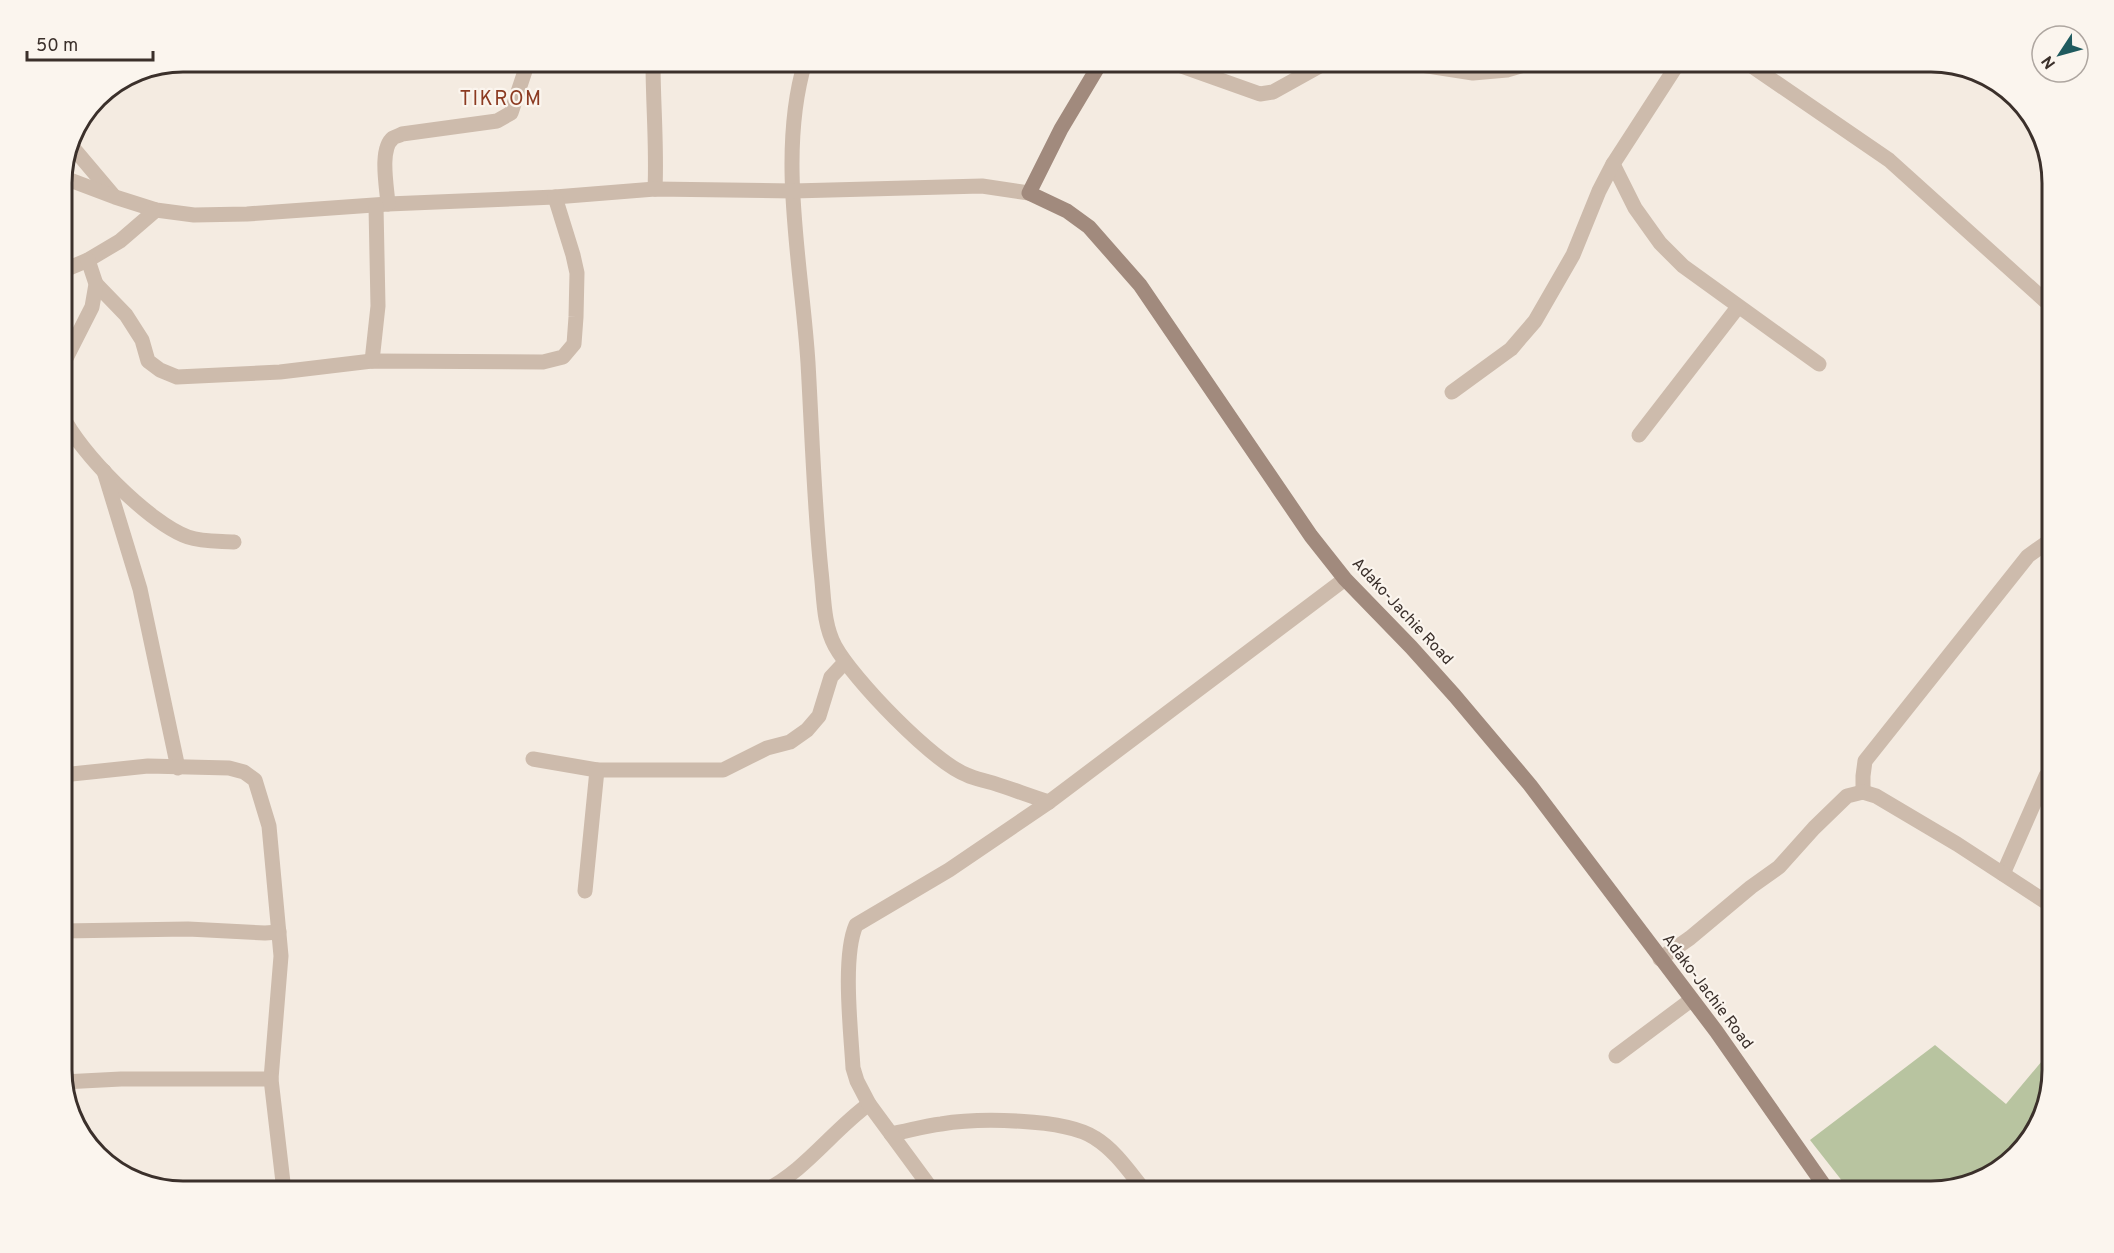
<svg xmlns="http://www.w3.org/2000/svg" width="2114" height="1253" font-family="Overpass,sans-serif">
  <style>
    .green { fill: #b8c4a0 }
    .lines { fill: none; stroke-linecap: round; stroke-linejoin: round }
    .street { stroke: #cdbbac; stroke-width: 15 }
    .secondary { stroke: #a18a7d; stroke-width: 15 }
    .labels { text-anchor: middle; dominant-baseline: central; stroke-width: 4.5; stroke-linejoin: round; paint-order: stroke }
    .street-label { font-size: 16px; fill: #3b302b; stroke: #fbf5ee }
    .quarter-label { font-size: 20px; letter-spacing: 1.5px; fill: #8c3b22; stroke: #fbf5ee }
    .rim { fill: none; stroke: #3b302b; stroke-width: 3 }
  </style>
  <rect width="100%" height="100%" fill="#f4ebe1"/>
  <polygon class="green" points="1935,1045 2006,1104 2052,1049 2052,1070 2036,1130 1992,1175 1931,1191 1850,1191 1810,1140"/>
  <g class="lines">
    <g class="street">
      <path d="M653 62C653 104 657 147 655 189"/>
      <path d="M805 62C777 155 802 267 808 363 812 433 814 502 821 571 824 596 823 624 835 646 853 679 933 762 967 775 975 779 984 780 993 783 1012 789 1030 796 1049 802"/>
      <polyline points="1170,62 1260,94 1273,92 1327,62"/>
      <polyline points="1402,62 1473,73 1507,70 1535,62"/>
      <polyline points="1746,62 1889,160 2052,307"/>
      <polyline points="69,143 113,195"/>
      <polyline points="1613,164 1635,208 1660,243 1683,266 1819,364"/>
      <polyline points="62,177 115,197 156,210 194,215 247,214 388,204 555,197 655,189 793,191 982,186 1029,193"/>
      <path d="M388 204C387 188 379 149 393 138 396 136 399 136 402 134L497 121 511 113 528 62"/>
      <polyline points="62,271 88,260 120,241 156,210"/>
      <polyline points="96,284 126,315 142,340 148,361 160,370 177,377 280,372 372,361 543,362 563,357 574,344 576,317 577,273 573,255 555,197"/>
      <polyline points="372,361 378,306 376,206"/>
      <polyline points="62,366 92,307 96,284 88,260"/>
      <polyline points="1452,392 1511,349 1535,321 1573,255 1599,191 1613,164 1679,62"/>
      <path d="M62 415C79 452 149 523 188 537 202 542 218 541 234 542"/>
      <polyline points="1639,435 1738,307"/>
      <polyline points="104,471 140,589 178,768"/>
      <polyline points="533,759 597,770 723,770 767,748 790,742 807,730 819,716 831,677 845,662"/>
      <polyline points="62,775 148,766 229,768 244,772 255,780 269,826 281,956 271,1079"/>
      <polyline points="1863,792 1863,776 1865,761 2028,556 2052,539"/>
      <polyline points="2003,874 2046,776 2052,768"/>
      <polyline points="585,891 597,770"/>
      <polyline points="62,931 188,929 265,933 279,932"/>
      <polyline points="1660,959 1690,938 1751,887 1779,867 1814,828 1847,796 1863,792 1876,796 1957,844 2052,906"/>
      <polyline points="1616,1056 1691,1000"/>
      <polyline points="63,1082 121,1079 271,1079 284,1191"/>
      <path d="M891 1134C908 1131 924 1126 941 1124 977 1118 1065 1118 1095 1138 1116 1151 1130 1173 1145 1191"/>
      <path d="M764 1191C805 1171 832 1131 869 1104"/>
      <path d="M933 1191 869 1104 857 1081 853 1068C851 1032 842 957 856 925L949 870 1049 802 1345 579"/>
    </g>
    <polyline class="secondary" points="1101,62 1061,129 1029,193 1067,211 1089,227 1140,285 1311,536 1345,579 1411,647 1455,696 1530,785 1716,1031 1828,1191"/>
  </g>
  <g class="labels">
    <g class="street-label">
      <text transform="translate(1402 612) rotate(47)">Adako-Jachie Road</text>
      <text transform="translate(1707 992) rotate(53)">Adako-Jachie Road</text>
    </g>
    <g class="quarter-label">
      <text x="501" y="100">TIKROM</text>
    </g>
  </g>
  <path d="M0 0H2114V1253H0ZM183 72H1931A111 111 0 0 1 2042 183V1070A111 111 0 0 1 1931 1181H183A111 111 0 0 1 72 1070V183A111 111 0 0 1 183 72Z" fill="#fbf5ee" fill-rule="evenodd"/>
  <path class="rim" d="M183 72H1931A111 111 0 0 1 2042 183V1070A111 111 0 0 1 1931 1181H183A111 111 0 0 1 72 1070V183A111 111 0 0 1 183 72Z"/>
  <g transform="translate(2060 54) rotate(234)"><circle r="28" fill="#fbf5ee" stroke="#aea6a0" stroke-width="1.5"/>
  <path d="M0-4.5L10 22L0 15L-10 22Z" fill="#1f5a5e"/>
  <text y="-9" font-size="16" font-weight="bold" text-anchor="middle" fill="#3b302b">N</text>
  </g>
  <path d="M27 51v9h126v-9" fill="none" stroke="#3b302b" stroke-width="3"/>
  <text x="36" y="51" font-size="18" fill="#3b302b" stroke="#fbf5ee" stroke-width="4.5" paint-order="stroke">50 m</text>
</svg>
